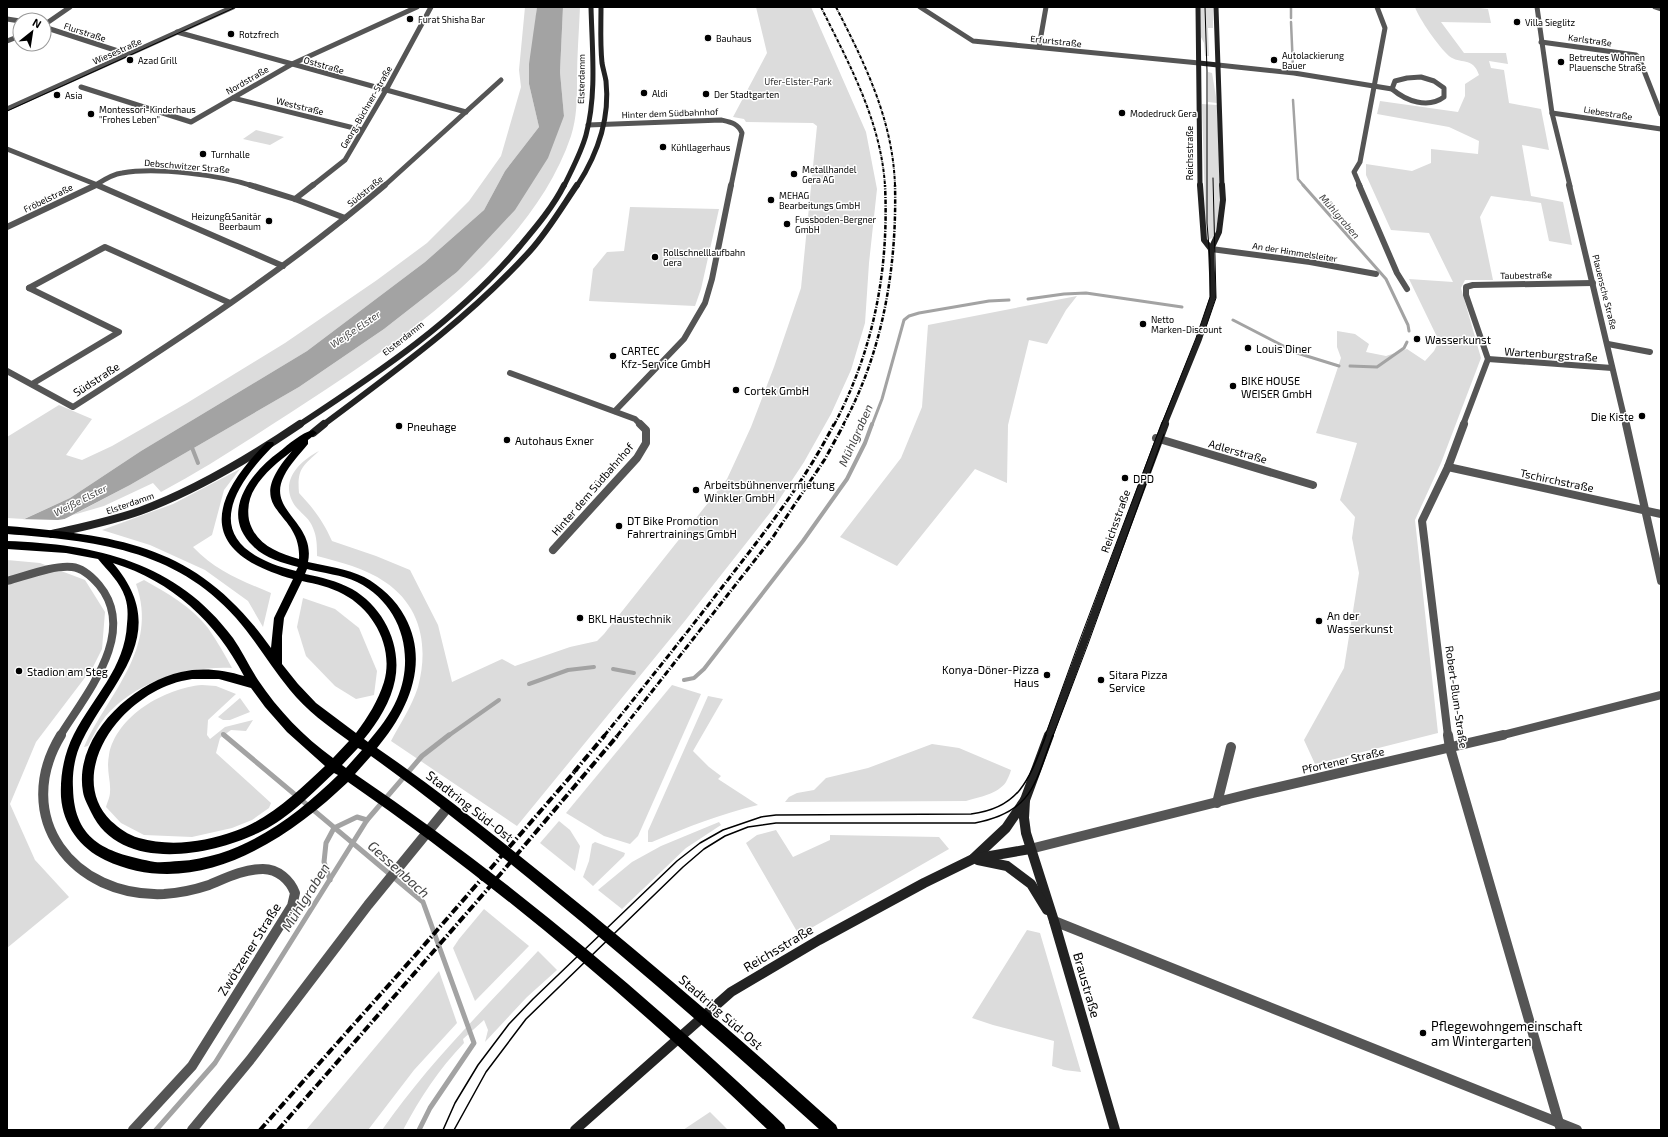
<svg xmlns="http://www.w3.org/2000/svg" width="1668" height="1137" font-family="'Exo 2',sans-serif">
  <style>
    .green { fill: #dcdcdc }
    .water { fill: #a3a3a3 }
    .pier { fill: #fff }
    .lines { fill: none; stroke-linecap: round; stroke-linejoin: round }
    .stream-far3 { stroke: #a3a3a3; stroke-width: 2.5 }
    .stream-far2 { stroke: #a3a3a3; stroke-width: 3 }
    .stream-far1 { stroke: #a3a3a3; stroke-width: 4 }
    .stream { stroke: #a3a3a3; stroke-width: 5 }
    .minor-far3 { stroke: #555; stroke-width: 5 }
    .minor-far2 { stroke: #555; stroke-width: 6 }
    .minor-far1 { stroke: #555; stroke-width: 8 }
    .minor { stroke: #555; stroke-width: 10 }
    .tertiary { stroke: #555; stroke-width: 5 }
    .secondary-far3 { stroke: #222; stroke-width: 5 }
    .secondary-far2 { stroke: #222; stroke-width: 6 }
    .secondary-far1 { stroke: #222; stroke-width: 8 }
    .secondary { stroke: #222; stroke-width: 10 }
    .primary { fill: #000; fill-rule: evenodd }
    .tram-far1 { stroke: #000; stroke-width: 1 }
    .tram { stroke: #000; stroke-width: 1.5 }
    .rail-far3 { stroke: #000; stroke-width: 2; stroke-dasharray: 3.5 1 0.5 1; stroke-linecap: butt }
    .rail-far2 { stroke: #000; stroke-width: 2.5; stroke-dasharray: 4.5 1.5 1 1.5; stroke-linecap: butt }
    .rail-far1 { stroke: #000; stroke-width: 3; stroke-dasharray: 6 2 1 2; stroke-linecap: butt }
    .rail { stroke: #000; stroke-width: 4; stroke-dasharray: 8 2.5 1.5 2.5; stroke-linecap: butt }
    .poi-dot { fill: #000; stroke: #fff; stroke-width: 1.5 }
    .labels { text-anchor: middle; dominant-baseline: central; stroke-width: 3; stroke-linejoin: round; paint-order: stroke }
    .far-poi-label { font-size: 9px; fill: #000; stroke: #fff; text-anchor: start }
    .far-street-label { font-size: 9px; fill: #000; stroke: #fff }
    .far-park-label { font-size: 9px; fill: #333; stroke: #fff }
    .far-water-label { font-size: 10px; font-style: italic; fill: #444; stroke: #fff }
    .poi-label { font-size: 11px; fill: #000; stroke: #fff; text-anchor: start }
    .street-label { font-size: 11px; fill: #000; stroke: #fff }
    .water-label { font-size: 12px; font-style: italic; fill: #444; stroke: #fff }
    .near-street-label { font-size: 13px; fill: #000; stroke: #fff }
    .near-poi-label { font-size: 13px; fill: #000; stroke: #fff; text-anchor: start }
    .near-water-label { font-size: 14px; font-style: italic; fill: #444; stroke: #fff }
  </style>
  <rect width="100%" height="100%" fill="#fff"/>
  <g class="green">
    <polygon points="525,7 537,7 529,84 539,127 505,171 484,210 425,262 307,351 141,451 70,498 24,519 7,518 7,437 59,405 92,419 66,455 82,460 112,446 187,403 285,343 377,280 427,243 469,201 501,156 521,87 519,70"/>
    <path d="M563 7H580C579 31 577 55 577 79 577 99 577 117 571 136 531 255 391 348 290 413 248 440 206 468 161 492L153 483 104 506 73 515 130 485 299 387 384 329 457 272 564 116 560 72Z"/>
    <path d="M756 7H811L866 132 877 189 869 263 865 323 851 370 831 414 804 462 773 509 684 622 517 826 391 741C400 724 412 706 418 687 429 646 421 606 385 582 365 568 340 562 317 556 317 546 317 537 313 528 310 519 302 514 296 507 278 483 298 462 319 451 302 467 297 469 299 493 314 509 323 521 332 541L376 556 410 570 438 625 452 682 502 659 515 666 570 647 597 641 604 634 727 479 751 427 774 367 801 288 817 126 813 123 746 122 744 119 733 117 767 53Z"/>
    <polygon points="1200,7 1213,7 1213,28 1208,28 1209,56 1205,56 1204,43 1201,37"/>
    <path d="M1415 7H1472L1488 9 1491 23 1441 22 1464 53H1506L1508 64 1489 61 1491 68 1504 70 1509 103 1541 109 1549 150 1522 145 1531 196 1563 202 1572 245 1549 241 1541 203 1491 196 1480 217 1493 280H1465L1461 288 1481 358 1441 463 1415 520 1438 733 1315 764 1304 740 1344 668 1359 573 1352 538 1355 517 1340 500 1357 443 1316 433 1341 358 1337 347V331L1355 334 1369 344 1366 352 1386 356 1407 349 1425 361 1434 351 1439 341 1409 279 1453 282 1429 233 1391 230 1366 175V164L1412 171 1431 163V149L1478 154 1479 141 1449 127 1377 114 1380 101 1458 112 1465 96V84L1479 75C1473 56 1460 65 1449 56 1439 47 1419 19 1415 7Z"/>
    <polygon points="1208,72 1212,73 1217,103 1208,102"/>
    <polygon points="1202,104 1217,105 1221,193 1220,210 1214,237 1206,241"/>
    <polygon points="256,130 284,137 270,145 243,139"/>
    <polygon points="630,207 719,209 701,289 695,306 589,301 593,269 607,252 624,251"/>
    <polygon points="1077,296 1066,310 1047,344 1029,340 1008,425 1007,483 975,469 897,566 840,537 901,458 922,407 928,325"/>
    <path d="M240 469 224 490 212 535 193 547C216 571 240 580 271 593L263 627 248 601 205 570 150 545 102 530 173 504Z"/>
    <polygon points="7,560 40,563 85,580 105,612 102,649 93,667 36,742 10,804 35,860 69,897 7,948"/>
    <path d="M144 580C167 593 192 607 208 628 217 641 225 655 232 668 187 666 136 681 105 717 98 726 93 736 88 746L84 747C109 692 159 649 136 584Z"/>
    <polygon points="303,598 335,609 359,628 377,671 374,695 356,699 335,686 306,656 297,627"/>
    <path d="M202 685 216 686 236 694 208 720 207 735 210 739 225 727 253 720 246 731 231 730 220 738 216 753 271 803 269 808 252 820 232 828 192 837 144 835 121 823 106 807C107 803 110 797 110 792 111 780 106 771 109 755 116 716 165 688 202 685Z"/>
    <polygon points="672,685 701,694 638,836 630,844 604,836 566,813"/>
    <path d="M708 696 723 699 693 751 709 767 721 776 718 779 758 805C721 814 687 827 652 842H648V831Z"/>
    <polygon points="240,698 250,712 230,720 223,720 218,717"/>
    <path d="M932 744 959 748 1011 770C1010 774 1008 778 1006 782 998 794 979 797 966 801L785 802 789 797 797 793 814 790 826 778 868 768Z"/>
    <polygon points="559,821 570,830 580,846 575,871 540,843"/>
    <polygon points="719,822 721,825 686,848 622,909 598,890 632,862 661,846"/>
    <polygon points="776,830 793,857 830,840 830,835 939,837 949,849 799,935 746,843 757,835"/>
    <polygon points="595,842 625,853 624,856 593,886 583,877 589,861 592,844"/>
    <polygon points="484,909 529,946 475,1001 453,948 459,939"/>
    <polygon points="1027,930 1040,933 1081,1072 1064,1070 1052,1066 1054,1041 993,1025 972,1018"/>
    <path d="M538 951 557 970 527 997 485 1042 488 1030 484 1020 463 1039 464 1043C439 1069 420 1098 403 1130H382C427 1065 484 1009 538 951Z"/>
    <polygon points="439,971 457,1023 414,1070 368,1130 306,1130"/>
    <polygon points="710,1112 728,1130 683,1130"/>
  </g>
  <polygon class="water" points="537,7 563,7 560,72 564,116 548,158 515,210 457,272 384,329 299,387 130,485 7,549 7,527 70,498 141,451 307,351 425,262 484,210 505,171 539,127 529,84 529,64"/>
  <polygon class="pier" points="71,518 8,551 7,551 7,525 19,519 58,520"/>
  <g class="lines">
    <g class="stream-far3">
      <polyline points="1291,7 1291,18"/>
      <polyline points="1291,22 1293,68"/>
      <polyline points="1293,100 1298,179 1304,186"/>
    </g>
    <g class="stream-far2">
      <polyline points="1303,185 1386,279 1408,325 1409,331"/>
      <polyline points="1028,299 1064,294 1086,293 1182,307"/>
      <polyline points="1233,320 1297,353 1339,366"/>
      <polyline points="1350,366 1377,367 1404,348 1407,342"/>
      <polyline points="872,425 882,399 904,320 909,316 919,313 989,301 1009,300"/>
    </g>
    <g class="stream-far1">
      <polyline points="191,445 198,463"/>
      <polyline points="613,669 634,673"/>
      <polyline points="684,680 694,678 704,669 803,541 847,479 865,443 872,424"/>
      <polyline points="529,684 568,670 594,667"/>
      <polyline points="223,734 225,736"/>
      <polyline points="448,736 499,700"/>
    </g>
    <g class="stream">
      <polyline points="224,735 423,902 474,1043 430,1108 419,1130"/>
      <polyline points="330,880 324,862 326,843 334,828 357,817 367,820"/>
      <polyline points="156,1130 215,1063 367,820 422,756 449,735"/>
    </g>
    <g class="minor-far3">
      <polyline points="920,7 973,41 1199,63"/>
      <polyline points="1537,7 1552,113 1570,186"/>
      <polyline points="1655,7 1661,9"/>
      <polyline points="7,19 20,21"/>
      <polyline points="44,25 70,7"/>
      <polyline points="44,27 121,52"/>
      <polyline points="177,32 466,112"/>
      <polyline points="7,41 20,36"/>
      <polyline points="1541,42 1636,55 1639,58 1661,114"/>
      <polyline points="1039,47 1046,7"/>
      <polyline points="1218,65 1294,73 1392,89"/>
      <path d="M1421 77 1434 81 1444 88V97C1428 109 1406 101 1392 89L1395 81 1407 78Z"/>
      <polyline points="81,87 191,122 292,64 417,7"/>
      <polyline points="233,98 362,130"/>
      <polyline points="1552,113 1661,129"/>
      <path d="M588 125 721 120C730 122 738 123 742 133L731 186"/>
      <polyline points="7,149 100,186"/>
      <path d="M94 186C102 181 112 174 122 173 157 167 220 175 253 186"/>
      <polyline points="312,186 345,160 386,90 431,7"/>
      <polyline points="384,186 501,80"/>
      <polyline points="1360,186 1354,172 1360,162 1385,28 1377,7"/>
    </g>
    <g class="minor-far2">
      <polyline points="97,185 283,266"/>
      <polyline points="250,185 295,199 345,218"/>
      <polyline points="1359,185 1397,273 1407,289"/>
      <polyline points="1569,185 1626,425"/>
      <polyline points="295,199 313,185"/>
      <polyline points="7,227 96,185"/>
      <polyline points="1211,249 1310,262 1376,274"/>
      <polyline points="29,288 105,247 230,303"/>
      <polyline points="29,288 119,332 32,384"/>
      <polyline points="1608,344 1650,352"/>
      <polyline points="1488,359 1612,368"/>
      <path d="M7 371 73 407C181 338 288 268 385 185"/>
      <polyline points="510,373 635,419 641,425"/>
      <polyline points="615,411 684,339 705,303 712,279 731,185"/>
      <polyline points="1463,425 1488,359 1466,295 1466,287 1473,285 1593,283"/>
    </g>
    <g class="minor-far1">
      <polyline points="1626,424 1661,581"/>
      <polyline points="1156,438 1313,485"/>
      <polyline points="1448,467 1661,514"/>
      <polyline points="553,550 637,458 646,443 646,430 640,424"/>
      <path d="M7 581C26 576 53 565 72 567 83 568 93 578 99 585 139 633 85 695 60 736"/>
      <polyline points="1448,736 1422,521 1448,467 1464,424"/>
      <polyline points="1499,736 1661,695"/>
    </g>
    <g class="minor">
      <path d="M61 735C11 817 73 898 164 894 179 893 194 890 209 885 226 878 244 869 263 869 278 869 290 880 295 893L292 906 192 1066 133 1130"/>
      <polyline points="1448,735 1450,748 1561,1130"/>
      <polyline points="1217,803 1231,747"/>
      <polyline points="1030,849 1253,793 1503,735"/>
      <polyline points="1054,921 1577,1130"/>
      <polyline points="192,1130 250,1060 368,905 448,807"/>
    </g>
    <polyline class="tertiary" points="7,109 233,7"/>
    <g class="secondary-far3">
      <polyline points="1198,7 1200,186"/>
      <polyline points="1216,7 1222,186"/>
      <polyline points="1199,63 1218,65"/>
      <path d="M564 186C572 169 581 153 586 135 597 94 592 49 591 7"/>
      <path d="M577 186C597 155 610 118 606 81 605 75 603 69 602 63 600 44 601 25 601 7"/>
    </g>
    <g class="secondary-far2">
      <polyline points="1211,249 1219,232 1223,200 1222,185"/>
      <path d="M299 425C378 373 459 319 520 246 536 227 553 207 564 185"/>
      <path d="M323 425C395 371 469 318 530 251 548 231 562 207 577 185"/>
      <polyline points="1164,425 1199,339 1213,297 1211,249 1204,240 1200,185"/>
    </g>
    <g class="secondary-far1">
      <polyline points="313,433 324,424"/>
      <path d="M52 534C82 527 112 521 140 511 197 490 250 458 300 424"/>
      <polyline points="1049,736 1165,424"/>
    </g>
    <g class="secondary">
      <polyline points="1049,735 1025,800 1024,818 1026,833 1054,921 1115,1130"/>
      <polyline points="974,858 1006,828 1025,800"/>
      <polyline points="978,860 1007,866 1031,884 1047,910"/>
      <polyline points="575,1130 731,992 819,940 924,883 973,859 1030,849"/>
    </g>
    <path class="primary" d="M313 430 317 433 308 440V444C300 454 290 464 284 476 266 511 316 522 308 562 327 566 347 569 364 577 381 586 396 600 405 617 430 663 408 711 377 748 437 789 494 835 551 881 648 959 743 1041 836 1125L838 1130H820C730 1049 639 969 545 892 488 845 431 799 371 756L355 774C508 878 650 998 784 1125L786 1130H768C637 1004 497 885 348 782 285 842 194 902 105 860 80 848 63 825 61 797 60 775 64 754 74 734 93 697 125 668 127 624 128 615 128 606 125 597 120 582 108 571 98 559L66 553 7 549V541C96 544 177 562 233 638 242 651 249 666 258 680 278 710 304 737 333 758L349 741C328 726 306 710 290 690 271 667 256 641 236 618 174 548 94 541 7 534V526C124 536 199 546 271 648L274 618 293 579C199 553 206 503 267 442H273L274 444 273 446C219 501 207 549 296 571L298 567C283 563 264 558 253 546 219 514 250 473 279 452 289 444 301 433 313 430ZM292 451C238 513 302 508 299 559 277 553 255 544 249 520 247 509 249 497 255 488 264 473 278 462 292 451ZM113 563C172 581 216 622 244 676 224 670 202 667 181 672 132 683 73 737 83 792 84 799 88 805 91 812 120 874 213 856 262 831 289 818 312 793 334 773L338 775C295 817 242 857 179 861 172 861 163 863 155 862 109 853 74 843 73 788 72 772 75 755 82 741 113 679 173 633 113 563ZM307 569C323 573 342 575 357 582 401 604 416 655 397 699 390 715 379 729 368 742L364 739C378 722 391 701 395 680 402 644 383 607 352 589 337 581 321 577 305 574ZM302 581C316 584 330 587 343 594 374 610 394 648 384 682 378 701 368 717 356 733L316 703 298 684 282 664V636L284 618ZM192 679H219L251 688 265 707 287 732 325 766C298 791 270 819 235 831 205 842 170 847 139 838 128 835 119 828 111 821 80 790 95 746 121 718 140 698 164 683 192 679ZM358 748 362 750 346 768 342 765Z"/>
    <g class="tram-far1">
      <polyline points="7,111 236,7"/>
      <polyline points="1205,330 1216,298 1213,178"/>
      <polyline points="1045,736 1079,642 1156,438 1196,338 1210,297 1210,260 1207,223 1207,71 1205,7"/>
      <polyline points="1053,736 1088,644 1164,434"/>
    </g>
    <g class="tram">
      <path d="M443 1130 455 1103 478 1065 509 1024 533 999 677 861 700 843 723 830 761 817 776 815 971 814C1021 808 1030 777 1046 735"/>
      <path d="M454 1130 486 1072 526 1019 683 867 704 849 725 836 748 827 776 823H975C1033 812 1035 783 1053 735"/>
    </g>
    <g class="rail-far3">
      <path d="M821 7C849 64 881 121 885 186"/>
      <path d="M836 7C865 64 893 120 895 186"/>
    </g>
    <g class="rail-far2">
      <path d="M834 425C874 349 889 270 885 185"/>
      <path d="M843 425C883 352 897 267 895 185"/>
    </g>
    <g class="rail-far1">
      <path d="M604 736C647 683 689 630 730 577 768 528 806 479 834 424"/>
      <polyline points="617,736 773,537 825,459 844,424"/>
    </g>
    <g class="rail">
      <polyline points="574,772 605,735"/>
      <polyline points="260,1130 419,951 577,769"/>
      <polyline points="278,1130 486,891 618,735"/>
    </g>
  </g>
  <g class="poi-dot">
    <circle cx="410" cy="19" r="4"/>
    <circle cx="1517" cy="22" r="4"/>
    <circle cx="231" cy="34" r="4"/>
    <circle cx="708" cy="38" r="4"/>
    <circle cx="130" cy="60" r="4"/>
    <circle cx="1274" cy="60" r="4"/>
    <circle cx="1561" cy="62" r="4"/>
    <circle cx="644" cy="93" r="4"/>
    <circle cx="706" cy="94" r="4"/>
    <circle cx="57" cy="95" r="4"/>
    <circle cx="1122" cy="113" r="4"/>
    <circle cx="91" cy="114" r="4"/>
    <circle cx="663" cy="147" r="4"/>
    <circle cx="203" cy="154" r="4"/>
    <circle cx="794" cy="174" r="4"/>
    <circle cx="771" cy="200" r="4"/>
    <circle cx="269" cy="221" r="4"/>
    <circle cx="787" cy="224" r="4"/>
    <circle cx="655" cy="257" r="4"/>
    <circle cx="1143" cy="324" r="4"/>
    <circle cx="1417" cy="339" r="4"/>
    <circle cx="1248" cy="348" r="4"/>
    <circle cx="613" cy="356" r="4"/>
    <circle cx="1233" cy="386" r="4"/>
    <circle cx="736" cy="390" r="4"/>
    <circle cx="1642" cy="416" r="4"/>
    <circle cx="399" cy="426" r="4"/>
    <circle cx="507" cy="440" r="4"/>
    <circle cx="1125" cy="478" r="4"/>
    <circle cx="696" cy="490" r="4"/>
    <circle cx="619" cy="526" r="4"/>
    <circle cx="580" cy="618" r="4"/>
    <circle cx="1319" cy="621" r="4"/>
    <circle cx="19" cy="671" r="4"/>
    <circle cx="1047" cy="675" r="4"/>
    <circle cx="1101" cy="680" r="4"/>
    <circle cx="1423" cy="1033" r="4"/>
  </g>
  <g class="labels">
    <g class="far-poi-label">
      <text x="418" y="19">Furat Shisha Bar</text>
      <text x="1525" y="22">Villa Sieglitz</text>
      <text x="239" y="34">Rotzfrech</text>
      <text x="716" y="38">Bauhaus</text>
      <text x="1282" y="55">Autolackierung<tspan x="1282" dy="10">Bauer</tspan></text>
      <text x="1569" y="57">Betreutes Wohnen<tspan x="1569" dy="10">Plauensche Straße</tspan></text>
      <text x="138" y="60">Azad Grill</text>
      <text x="652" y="93">Aldi</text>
      <text x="714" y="94">Der Stadtgarten</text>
      <text x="65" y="95">Asia</text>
      <text x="99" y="109">Montessori-Kinderhaus<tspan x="99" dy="10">"Frohes Leben"</tspan></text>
      <text x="1130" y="113">Modedruck Gera</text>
      <text x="671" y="147">Kühllagerhaus</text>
      <text x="211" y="154">Turnhalle</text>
      <text x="802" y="169">Metallhandel<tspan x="802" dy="10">Gera AG</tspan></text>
      <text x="779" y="195">MEHAG<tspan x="779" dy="10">Bearbeitungs GmbH</tspan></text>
      <text x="261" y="216" text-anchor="end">Heizung&amp;Sanitär<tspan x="261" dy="10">Beerbaum</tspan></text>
      <text x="795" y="219">Fussboden-Bergner<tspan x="795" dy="10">GmbH</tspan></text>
      <text x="663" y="252">Rollschnelllaufbahn<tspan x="663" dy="10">Gera</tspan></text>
      <text x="1151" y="319">Netto<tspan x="1151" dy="10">Marken-Discount</tspan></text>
    </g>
    <g class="far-street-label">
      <text transform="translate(85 32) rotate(18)">Flurstraße</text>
      <text transform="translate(1590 40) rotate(8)">Karlstraße</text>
      <text transform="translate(1056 41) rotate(6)">Erfurtstraße</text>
      <text transform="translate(117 51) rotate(-24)">Wiesestraße</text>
      <text transform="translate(324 65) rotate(16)">Oststraße</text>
      <text transform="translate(581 79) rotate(-89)">Elsterdamm</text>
      <text transform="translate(247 80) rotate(-30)">Nordstraße</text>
      <text transform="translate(300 106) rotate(14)">Weststraße</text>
      <text transform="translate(366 107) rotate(-60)">Georg-Büchner-Straße</text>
      <text transform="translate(670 113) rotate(-2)">Hinter dem Südbahnhof</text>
      <text transform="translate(1608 113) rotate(9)">Liebestraße</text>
      <text transform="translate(1189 153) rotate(-90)">Reichsstraße</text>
      <text transform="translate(187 166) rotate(5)">Debschwitzer Straße</text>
      <text transform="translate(365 191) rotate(-39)">Südstraße</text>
      <text transform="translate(48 198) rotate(-26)">Fröbelstraße</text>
      <text transform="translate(1295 252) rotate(9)">An der Himmelsleiter</text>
      <text transform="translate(1526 275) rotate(-1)">Taubestraße</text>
      <text transform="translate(1605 292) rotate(76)">Plauensche Straße</text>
      <text transform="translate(403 338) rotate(-38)">Elsterdamm</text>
      <text transform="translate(130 503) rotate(-19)">Elsterdamm</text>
    </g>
    <g class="far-park-label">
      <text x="798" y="81">Ufer-Elster-Park</text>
    </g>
    <g class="far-water-label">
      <text transform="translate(1340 216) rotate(49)">Mühlgraben</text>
      <text transform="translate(355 329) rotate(-34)">Weiße Elster</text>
      <text transform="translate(80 500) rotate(-27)">Weiße Elster</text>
    </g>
    <g class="poi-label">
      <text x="1425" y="339">Wasserkunst</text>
      <text x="1256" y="348">Louis Diner</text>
      <text x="621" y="350">CARTEC<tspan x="621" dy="13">Kfz-Service GmbH</tspan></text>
      <text x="1241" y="380">BIKE HOUSE<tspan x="1241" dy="13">WEISER GmbH</tspan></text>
      <text x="744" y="390">Cortek GmbH</text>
      <text x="1634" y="416" text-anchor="end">Die Kiste</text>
      <text x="407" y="426">Pneuhage</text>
      <text x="515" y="440">Autohaus Exner</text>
      <text x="1133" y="478">DPD</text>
      <text x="704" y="484">Arbeitsbühnenvermietung<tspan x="704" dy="13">Winkler GmbH</tspan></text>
      <text x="627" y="520">DT Bike Promotion<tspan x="627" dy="13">Fahrertrainings GmbH</tspan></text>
      <text x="1327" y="615">An der<tspan x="1327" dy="13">Wasserkunst</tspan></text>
      <text x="588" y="618">BKL Haustechnik</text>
      <text x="1039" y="669" text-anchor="end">Konya-Döner-Pizza<tspan x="1039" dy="13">Haus</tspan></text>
      <text x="27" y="671">Stadion am Steg</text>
      <text x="1109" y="674">Sitara Pizza<tspan x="1109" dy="13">Service</tspan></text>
    </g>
    <g class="street-label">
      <text transform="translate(1551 354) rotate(4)">Wartenburgstraße</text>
      <text transform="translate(96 379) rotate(-33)">Südstraße</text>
      <text transform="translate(1238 451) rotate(16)">Adlerstraße</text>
      <text transform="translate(1557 480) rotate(12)">Tschirchstraße</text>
      <text transform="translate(592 489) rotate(-49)">Hinter dem Südbahnhof</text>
      <text transform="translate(1115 521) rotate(-70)">Reichsstraße</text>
      <text transform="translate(1457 697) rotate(82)">Robert-Blum-Straße</text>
      <text transform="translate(1343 760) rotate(-13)">Pfortener Straße</text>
    </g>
    <g class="water-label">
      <text transform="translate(855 435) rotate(-66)">Mühlgraben</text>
    </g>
    <g class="near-street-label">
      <text transform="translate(470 806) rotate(38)">Stadtring Süd-Ost</text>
      <text transform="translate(778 948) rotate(-31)">Reichsstraße</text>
      <text transform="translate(249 949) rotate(-58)">Zwötzener Straße</text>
      <text transform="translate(1087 985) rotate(74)">Braustraße</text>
      <text transform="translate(721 1012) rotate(41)">Stadtring Süd-Ost</text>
    </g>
    <g class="near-poi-label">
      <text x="1431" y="1026">Pflegewohngemeinschaft<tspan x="1431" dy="15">am Wintergarten</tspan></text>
    </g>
    <g class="near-water-label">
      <text transform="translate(399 869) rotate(42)">Gessenbach</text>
      <text transform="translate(305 897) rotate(-58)">Mühlgraben</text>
    </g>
  </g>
  <rect width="1668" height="1137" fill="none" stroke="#000000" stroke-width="16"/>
  <g transform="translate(32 32) rotate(30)"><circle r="19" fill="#ffffff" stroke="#999999"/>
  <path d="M0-3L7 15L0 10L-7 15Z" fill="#000000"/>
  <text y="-6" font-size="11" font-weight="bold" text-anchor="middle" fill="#000000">N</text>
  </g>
</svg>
